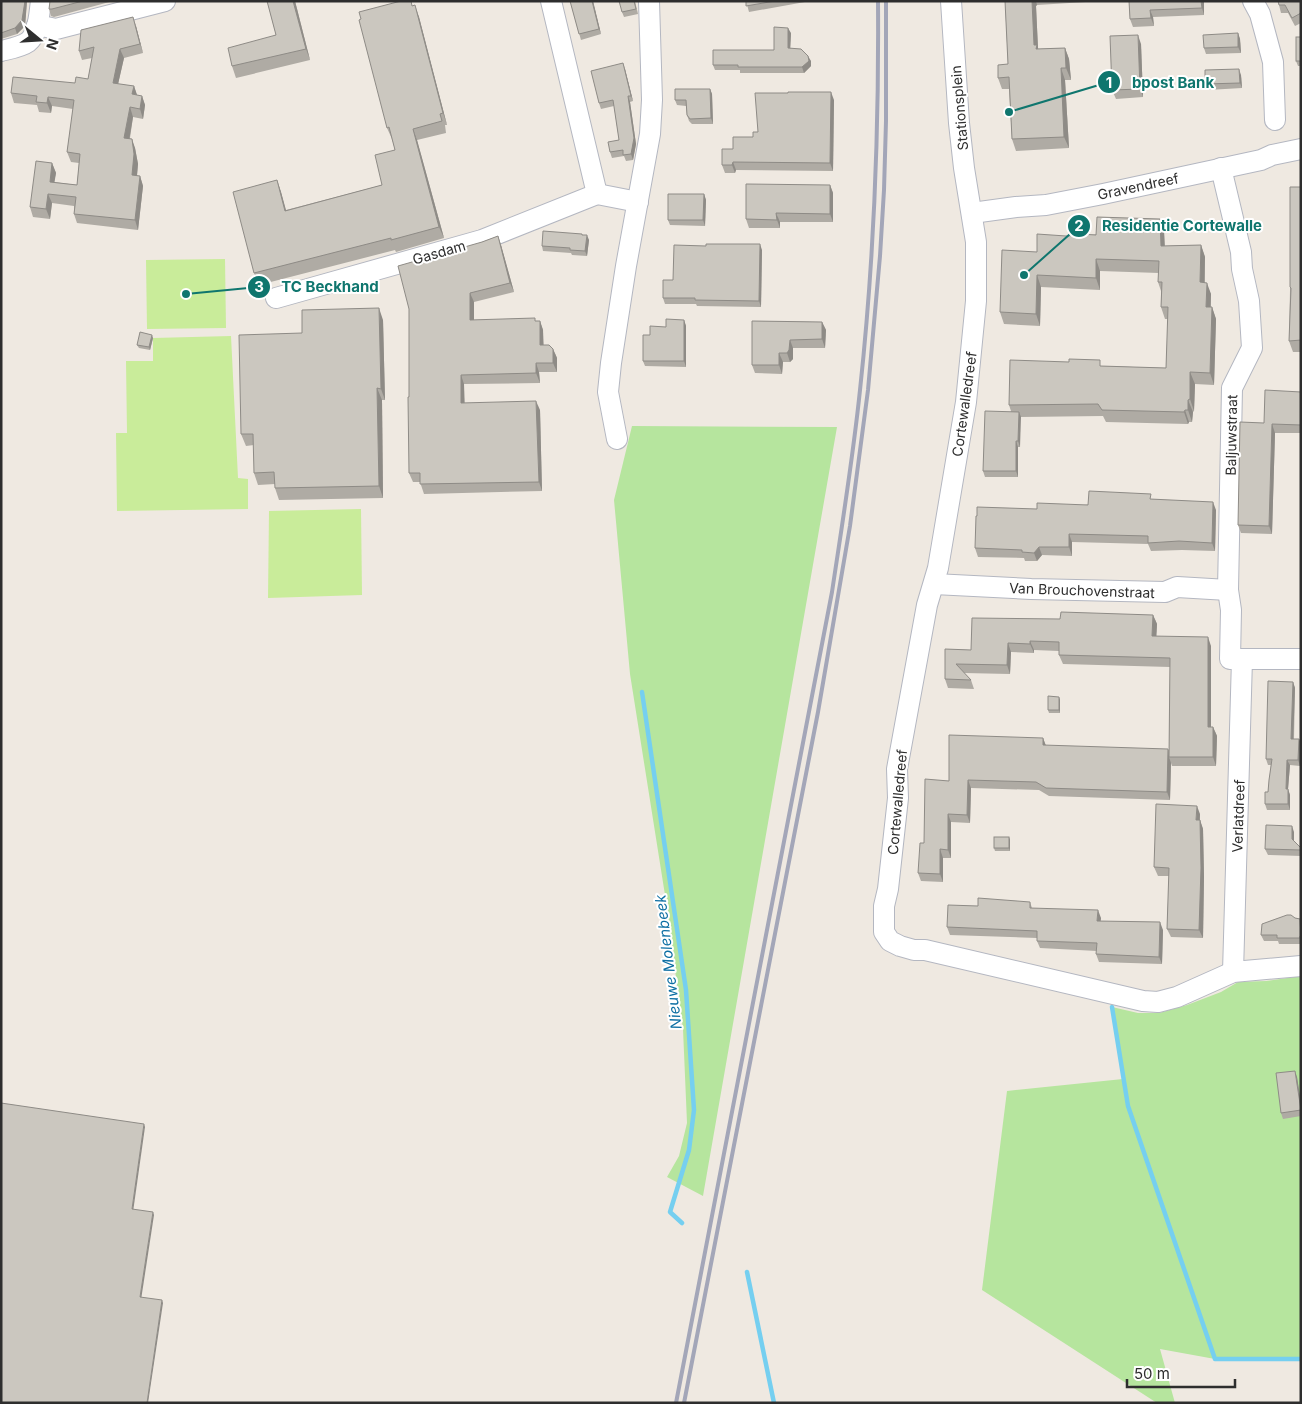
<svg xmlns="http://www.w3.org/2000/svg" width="1302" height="1404" font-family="Inter,sans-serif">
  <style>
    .green { fill: #b6e59e }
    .pitch { fill: #c9ec9a }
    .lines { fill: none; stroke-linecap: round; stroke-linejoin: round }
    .stream { stroke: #75cff0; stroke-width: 4.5 }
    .minor-casing { stroke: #b4b7c1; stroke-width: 22 }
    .minor { stroke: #fff; stroke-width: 20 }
    .rail { stroke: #a3a6b8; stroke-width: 4 }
    .wall { fill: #afaba4 }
    .shaded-wall { fill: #8e8b86 }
    .building { fill: #cbc7bf; stroke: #8e8b86 }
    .labels { text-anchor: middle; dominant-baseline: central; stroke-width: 4; stroke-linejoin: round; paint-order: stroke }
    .street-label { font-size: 14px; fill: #2e2e2e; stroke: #fff }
    .water-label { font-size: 15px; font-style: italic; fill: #0d6fa3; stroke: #fff }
    .leader { fill: none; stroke: #0f766e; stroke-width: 2 }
    .callout-dot { fill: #0f766e; stroke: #fff; stroke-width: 2 }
    .mark-label { font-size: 15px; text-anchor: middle; font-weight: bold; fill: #fff }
    .callout-label { font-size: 15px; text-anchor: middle; font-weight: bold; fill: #0f766e; stroke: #fff; stroke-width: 4; stroke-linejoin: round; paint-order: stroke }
  </style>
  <rect width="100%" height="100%" fill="#efe9e1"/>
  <g class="green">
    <polygon points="632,426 837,427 703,1196 667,1177 679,1156 687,1123 683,1029 665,895 630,674 614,500"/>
    <polygon points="1301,976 1301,1359 1215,1359 1160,1349 1175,1403 1157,1403 982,1290 1007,1091 1123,1079 1112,1007 1138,1013 1159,1013 1187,1005 1221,992 1238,982 1266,981"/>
  </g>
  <g class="pitch">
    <polygon points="225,259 226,328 147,329 146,260"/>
    <polygon points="231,336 238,478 248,479 248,509 117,511 116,433 127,433 126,361 153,361 153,338"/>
    <polygon points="361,509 362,595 268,598 269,511"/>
  </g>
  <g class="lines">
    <g class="stream">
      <polyline points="642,692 686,990 694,1110 689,1150 670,1212 682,1223"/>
      <polyline points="1112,1007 1128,1106 1215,1359 1301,1359"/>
      <polyline points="747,1272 774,1403"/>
    </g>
    <g class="minor-casing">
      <g id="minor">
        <polyline points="951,1 959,123 964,168 976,242 976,301 966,402 938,568 927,605 897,769 898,798 888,889 884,906 884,932 890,941 900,946 914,950 925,950 1143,1001 1158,1002 1177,997 1233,972 1301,966"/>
        <polyline points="1253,1 1260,14 1273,62 1275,120"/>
        <polyline points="37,25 56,29 165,1"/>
        <path d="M1 51C9 49 21 47 28 42 39 33 39 14 41 1"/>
        <polyline points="1221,168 1241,252 1242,269 1249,301 1252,348 1232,388 1228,590 1231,610 1230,659 1242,659 1233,972"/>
        <polyline points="597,194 638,202"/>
        <polyline points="972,213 1016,207 1046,205 1103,194 1261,160 1272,155 1301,149"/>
        <polyline points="276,298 482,240 597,194 551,1"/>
        <polyline points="617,439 608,392 611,363 626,266 650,134 652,100 649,1"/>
        <polyline points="934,584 1031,589 1165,592 1177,587 1228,590"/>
        <polyline points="1242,659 1301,659"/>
      </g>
    </g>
    <use href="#minor" class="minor"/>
    <g class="rail">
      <path d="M676 1403 832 592C842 525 853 458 860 390 874 261 879 131 878 1"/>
      <polyline points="684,1403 818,712 850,526 868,390 880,256 884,190 886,121 886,1"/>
    </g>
  </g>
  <g class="wall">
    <polygon points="1,1 27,1 25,26 17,34 1,39"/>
    <polygon points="50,1 113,1 54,17 51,16 49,9"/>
    <polygon points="267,1 295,1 310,60 236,78 232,66 276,35"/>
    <polygon points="570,1 593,1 601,34 581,40"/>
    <polygon points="635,1 638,14 624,17 622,12"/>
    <polygon points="746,1 805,1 805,2 749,12"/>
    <polygon points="1005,1 1102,1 1037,5 1036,6 1038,49 1065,48 1069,59 1071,80 1065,80 1069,148 1016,151 1012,139 1009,89 1002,89 998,78 1008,64"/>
    <polygon points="1129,1 1204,1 1204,15 1153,17 1154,26 1133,27 1130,19"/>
    <polygon points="1301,1 1301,23 1295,26 1288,13 1281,13 1279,5"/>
    <polygon points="413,6 419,17 447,125 445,125 446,133 417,140 444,238 396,252 395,250 259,285 254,273 277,180 281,192 286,210 382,185 395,150 392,139 387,128"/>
    <polygon points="136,26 143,53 124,58 118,84 134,86 137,95 142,96 145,105 143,119 133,117 130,138 135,148 138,164 137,176 140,176 143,186 138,230 77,223 74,214 74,206 52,203 50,219 33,217 30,207 52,163 56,173 54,182 77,185 79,163 71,162 67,152 73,109 52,106 51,113 39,112 37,105 14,103 11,93 75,83 88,79 92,58 82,60 79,51"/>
    <polygon points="791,33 790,48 811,61 811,66 804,73 740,73 740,70 715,70 713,65 774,50"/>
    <polygon points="1238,33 1240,39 1241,53 1206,54 1204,48"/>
    <polygon points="1301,37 1301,66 1298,66 1296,61"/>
    <polygon points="1141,44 1143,97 1116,99 1112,90"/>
    <polygon points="625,69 633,101 630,102 636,144 633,160 626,161 624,156 612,158 610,152 619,140 614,106 601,109 599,103"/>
    <polygon points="1241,75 1242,88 1208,90 1205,84"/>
    <polygon points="710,89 712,94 713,124 692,124 689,121 687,115 686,106 677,105 675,100"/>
    <polygon points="834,100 833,171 736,170 735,173 725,173 722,165 758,132"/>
    <polygon points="830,185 833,193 833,222 780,222 780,228 749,228 746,219"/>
    <polygon points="1301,187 1301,352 1293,352 1289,341 1290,290 1290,287"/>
    <polygon points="704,194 706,200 705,226 670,225 668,220"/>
    <polygon points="1164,231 1165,246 1201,245 1205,257 1205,283 1211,294 1211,307 1212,307 1216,319 1214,385 1195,384 1194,411 1193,412 1192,422 1189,422 1188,424 1106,422 1103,416 1020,417 1020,447 1018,447 1018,477 985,477 983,471 1011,411 1009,405 1102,366 1166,368 1168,319 1165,319 1161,307 1161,291 1158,282 1159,273 1100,271 1100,290 1041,287 1040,326 1004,324 1000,312 1037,252 1066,236"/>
    <polygon points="582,235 589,240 587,256 572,255 571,253 543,251 542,246"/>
    <polygon points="498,236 501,245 514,292 474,302 474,320 540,321 543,330 543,345 553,349 557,358 557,372 539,372 540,383 464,384 464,403 540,410 542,491 424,494 420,482 413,482 409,473 409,309 482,242"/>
    <polygon points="762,250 761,307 697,306 696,304 665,304 663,298 673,280"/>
    <polygon points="383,320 385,400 382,400 383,498 279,500 275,488 275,484 258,485 254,473 254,445 246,446 241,434 302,333"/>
    <polygon points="684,320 686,326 686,367 645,366 643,361 666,327"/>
    <polygon points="752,321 822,322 826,330 825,348 793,348 793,359 790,362 783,362 782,374 755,373 752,365"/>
    <polygon points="153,338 150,350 139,348 137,345"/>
    <polygon points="1301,392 1301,433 1275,433 1272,534 1241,533 1238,525 1264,423"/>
    <polygon points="1153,499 1216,510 1215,551 1182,550 1151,551 1148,544 1072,542 1072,556 1042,555 1037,561 1025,561 1024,558 978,557 975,548 1037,509"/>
    <polygon points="1153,615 1157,624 1156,636 1211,646 1211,727 1213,727 1217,736 1216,766 1172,766 1171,763 1170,800 1049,796 1039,790 971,788 970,823 951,822 951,858 943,858 943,882 921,881 918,873 924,843 949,781 1043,738 1046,746 1169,750 1170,667 1063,664 1059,655 1059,651 1034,650 1034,653 1011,652 1010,674 964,673 971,680 974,689 948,688 945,679 945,649 971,650 1060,619"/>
    <polygon points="1293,682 1295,688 1294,739 1299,739 1301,744 1300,766 1290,765 1288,789 1290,795 1290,810 1267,810 1265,804 1268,792 1271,765 1268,765 1266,759"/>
    <polygon points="1059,697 1060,700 1060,713 1049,713 1048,710"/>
    <polygon points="1200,814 1200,820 1203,829 1204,877 1203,938 1171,937 1167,929 1169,876 1158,876 1154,867"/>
    <polygon points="1294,832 1294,841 1301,848 1301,856 1268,855 1265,849"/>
    <polygon points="1009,837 1010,840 1010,851 995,851 994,848"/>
    <polygon points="1030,902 1032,908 1101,918 1100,921 1163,930 1162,964 1099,962 1096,954 1097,951 1040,948 1037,941 1037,938 950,935 947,927 978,906"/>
    <polygon points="1295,918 1300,919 1301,920 1301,944 1279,944 1278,941 1264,941 1261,935"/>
    <polygon points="1297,1077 1301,1103 1301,1116 1283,1119 1281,1113"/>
  </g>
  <g class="shaded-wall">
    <polygon points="25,1 27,1 25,26 17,34 15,28"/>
    <polygon points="293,1 295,1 310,60 306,49"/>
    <polygon points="592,1 593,1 601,34 599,29"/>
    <polygon points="1032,1 1036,1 1037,5 1036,6 1038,48 1041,57 1034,45"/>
    <polygon points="1201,1 1204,1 1204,15 1202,8"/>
    <polygon points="415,5 419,17 447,125 443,113"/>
    <polygon points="1150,10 1153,17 1154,26 1151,18"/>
    <polygon points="133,17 136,26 143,53 140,44"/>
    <polygon points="788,28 791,33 790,54 788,48"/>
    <polygon points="1238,33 1240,39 1241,53 1238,47"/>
    <polygon points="1138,35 1141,44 1143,97 1140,89"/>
    <polygon points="1065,48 1069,59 1071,80 1066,68"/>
    <polygon points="120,49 124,58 116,93 113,83"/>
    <polygon points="808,56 811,61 811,66 804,73 802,67"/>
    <polygon points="623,63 625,69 633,101 631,96"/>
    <polygon points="1061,68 1065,80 1069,148 1064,137"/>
    <polygon points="1239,69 1241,75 1242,88 1240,83"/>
    <polygon points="134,86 137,95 132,94"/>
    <polygon points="710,89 712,94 713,124 711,118"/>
    <polygon points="831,92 834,100 833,171 830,163"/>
    <polygon points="142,96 145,105 143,119 140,109"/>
    <polygon points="628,96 630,102 636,144 633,160 631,154"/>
    <polygon points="48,97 52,106 51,113 47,103"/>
    <polygon points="130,107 133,117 128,147 124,138"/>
    <polygon points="413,129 417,140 444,238 439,227"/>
    <polygon points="132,139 135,148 138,164 136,185 132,175"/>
    <polygon points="733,162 736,170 735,173 732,165"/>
    <polygon points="52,163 56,173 53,191 50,182"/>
    <polygon points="140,176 143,186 138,230 135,220"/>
    <polygon points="277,180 281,192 289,222 285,211"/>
    <polygon points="830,185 833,193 833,222 830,214"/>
    <polygon points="48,194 52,203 50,219 46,209"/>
    <polygon points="704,194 706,200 705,226 703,220"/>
    <polygon points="776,213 780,222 780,228 777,220"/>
    <polygon points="1160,219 1164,231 1165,257 1161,246"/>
    <polygon points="587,235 589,240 587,256 585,251"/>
    <polygon points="498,236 501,245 514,292 510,283"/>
    <polygon points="760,244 762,250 761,307 759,301"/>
    <polygon points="1201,245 1205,257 1204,294 1200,282"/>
    <polygon points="1096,259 1100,271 1100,290 1096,278"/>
    <polygon points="1037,275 1041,287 1040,326 1036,314"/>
    <polygon points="1207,283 1211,294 1210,319 1206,307"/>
    <polygon points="470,293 474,302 474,329 470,320"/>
    <polygon points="1212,307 1216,319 1214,385 1210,373"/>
    <polygon points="379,308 383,320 385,400 381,389"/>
    <polygon points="684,320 686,326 686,367 684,361"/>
    <polygon points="540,321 543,330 544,354 540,345"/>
    <polygon points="822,322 826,330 825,348 822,339"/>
    <polygon points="152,335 153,338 150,350 149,347"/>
    <polygon points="790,340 793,348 793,359 790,362 787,353"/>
    <polygon points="553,349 557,358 557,372 553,363"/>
    <polygon points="779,353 783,362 782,374 779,365"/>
    <polygon points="536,363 539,372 540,383 536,373"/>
    <polygon points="1190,372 1195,384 1194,411 1190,399"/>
    <polygon points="461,375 464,384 465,412 461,403"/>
    <polygon points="377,388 382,400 383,498 379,486"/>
    <polygon points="1188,400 1193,412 1192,422 1188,410"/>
    <polygon points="536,401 540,410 542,491 539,482"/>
    <polygon points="1185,410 1189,422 1188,424 1184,412"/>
    <polygon points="1019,412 1021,417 1020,447 1018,441"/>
    <polygon points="1272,424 1275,433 1272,534 1269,526"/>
    <polygon points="1016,441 1018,447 1018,477 1016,471"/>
    <polygon points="1213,502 1216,510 1215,551 1212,543"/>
    <polygon points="1069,534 1072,542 1072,556 1069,547"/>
    <polygon points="1039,547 1042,555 1037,561 1034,553"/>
    <polygon points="1153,615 1157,624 1156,645 1152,636"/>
    <polygon points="1208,637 1211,646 1211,736 1208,727"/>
    <polygon points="1030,641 1034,650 1034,653 1030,644"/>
    <polygon points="1008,643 1011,652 1010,674 1007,665"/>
    <polygon points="1293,682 1295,688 1293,745 1291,739"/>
    <polygon points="1059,697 1060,700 1060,713 1059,710"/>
    <polygon points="1213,727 1217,736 1216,766 1213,757"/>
    <polygon points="1043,738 1046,746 1043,745"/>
    <polygon points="1299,739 1301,744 1300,766 1298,760"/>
    <polygon points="1168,749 1169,757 1171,763 1170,800 1167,792"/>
    <polygon points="1287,760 1290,765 1288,789 1290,795 1290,810 1288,804 1286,789"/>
    <polygon points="968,780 971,788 970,823 967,815"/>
    <polygon points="1197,806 1200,814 1199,829 1196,820"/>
    <polygon points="948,814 951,822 951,858 948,850"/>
    <polygon points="1200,820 1203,829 1204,877 1203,938 1199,930"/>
    <polygon points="1292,826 1294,832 1294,845 1292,839"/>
    <polygon points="1009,837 1010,840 1010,851 1009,848"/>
    <polygon points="940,849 943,858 943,882 940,874"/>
    <polygon points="1098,910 1101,918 1100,928 1097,921"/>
    <polygon points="1160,922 1163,930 1162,964 1159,957"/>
    <polygon points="1295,1071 1297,1077 1301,1103 1301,1111"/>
    <polygon points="144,1124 145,1127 133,1212 132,1209"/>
    <polygon points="153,1212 154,1215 141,1300 140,1297"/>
    <polygon points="162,1300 163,1303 148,1403 147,1403"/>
  </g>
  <g class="building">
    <polygon points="1,1 25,1 22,20 15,28 1,33"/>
    <polygon points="50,1 83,1 52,9 49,9"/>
    <polygon points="267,1 293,1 306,49 232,66 228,48 276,35"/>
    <polygon points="401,1 411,1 412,6 415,5 443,113 440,114 442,121 413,129 439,227 391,240 391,238 254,273 233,192 277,180 285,211 382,185 375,155 395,150 389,127 387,128 359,20 361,19 359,12"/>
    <polygon points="570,1 592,1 599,29 579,34"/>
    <polygon points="619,1 634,1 636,9 622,12"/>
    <polygon points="746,1 775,1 746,6"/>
    <polygon points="1005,1 1032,1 1034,45 1037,45 1036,49 1065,48 1066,68 1061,68 1064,137 1012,139 1009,77 998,78 998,65 1008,64"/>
    <polygon points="1129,1 1201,1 1202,8 1150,10 1151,18 1130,19"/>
    <polygon points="1278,1 1301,1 1301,13 1292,18 1285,5 1279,5"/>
    <polygon points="133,17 140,44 120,49 113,83 134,86 132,94 142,96 140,109 130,107 124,138 132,139 134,154 132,175 140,176 135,220 74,214 76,197 48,194 46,209 30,207 36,161 52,163 50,182 77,185 80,154 67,152 74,100 48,97 47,103 36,102 37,96 11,93 13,77 75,83 76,77 88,79 94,47 79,51 81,30"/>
    <polygon points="774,27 788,28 788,48 801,49 808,56 809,61 802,67 738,67 738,65 713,65 713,50 774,50"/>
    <polygon points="1238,33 1238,47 1204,48 1203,35"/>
    <polygon points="1138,35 1140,89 1112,90 1110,36"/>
    <rect x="1296" y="37" width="5" height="24"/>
    <polygon points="623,63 631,96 628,96 634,138 631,154 623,155 623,150 610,152 608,142 619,140 613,100 599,103 591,71"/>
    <polygon points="1239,69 1240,83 1205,84 1205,70"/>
    <polygon points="675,89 710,89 711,118 690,119 687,115 686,100 675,100"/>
    <polygon points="788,92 831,92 830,163 733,162 732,165 722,165 722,149 733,149 733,137 753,137 753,132 758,132 755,93 788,93"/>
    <polygon points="746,184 830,185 830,214 776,213 777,220 746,219"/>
    <polygon points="1290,187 1301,187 1301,340 1289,341 1291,288 1290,287"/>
    <polygon points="668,194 704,194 703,220 668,220"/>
    <polygon points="1097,217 1160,219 1161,246 1201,245 1200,282 1207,283 1206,307 1212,307 1210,373 1190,372 1190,399 1188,400 1188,410 1185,410 1184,412 1102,410 1098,404 1009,405 1010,360 1069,362 1069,359 1100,360 1100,366 1166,368 1168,307 1161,307 1162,282 1158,282 1159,261 1096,259 1096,278 1037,275 1036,314 1000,312 1002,250 1037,252 1037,234 1066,236 1080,235 1080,234 1096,235"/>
    <polygon points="543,231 582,234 582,235 587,235 585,251 570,250 570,248 542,246"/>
    <polygon points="498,236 510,283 470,293 470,320 535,318 535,321 540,321 540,345 549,345 553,349 553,363 536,363 536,373 461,375 461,403 536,401 539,482 420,484 420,473 409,473 408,397 409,397 409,309 398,266 482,242"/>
    <polygon points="706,244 760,244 759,301 695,300 695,298 663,298 663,280 673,280 674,245 706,246"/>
    <polygon points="379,308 381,389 377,388 379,486 275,488 274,472 254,473 253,434 241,434 239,335 302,333 302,310"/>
    <polygon points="666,319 684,320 684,361 643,361 643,335 650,335 650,326 666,327"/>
    <polygon points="752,321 822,322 822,339 790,340 789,350 787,353 779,353 779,365 752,365"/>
    <polygon points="140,332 152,335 149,347 137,345"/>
    <polygon points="1265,390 1301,392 1301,425 1272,424 1269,526 1238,525 1240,422 1264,423"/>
    <polygon points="985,411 1019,412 1018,441 1016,441 1016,471 983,471"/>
    <polygon points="1089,491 1151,494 1150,499 1213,502 1212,543 1179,541 1148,543 1148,536 1069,534 1069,547 1039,547 1034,553 1022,552 1022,550 975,548 976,516 977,516 977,507 1037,509 1037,503 1088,505"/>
    <polygon points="1061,612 1153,615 1152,636 1208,637 1208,727 1213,727 1213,757 1169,757 1170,658 1059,655 1059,642 1030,641 1030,644 1008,643 1007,665 956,664 971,680 945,679 945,649 971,650 972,618 1060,619"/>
    <polygon points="1268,681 1293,682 1291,739 1299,739 1298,760 1287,760 1286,789 1288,789 1288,804 1265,804 1265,792 1268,792 1269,780 1272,759 1266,759"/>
    <polygon points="1048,696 1059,697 1059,710 1048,710"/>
    <polygon points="949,735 1043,738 1043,745 1168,749 1167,792 1046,788 1036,782 968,780 967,815 948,814 948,850 940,849 940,874 918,873 920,843 924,843 925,779 949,781"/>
    <polygon points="1156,804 1197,806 1196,820 1200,820 1201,868 1199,930 1167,929 1169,868 1154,867"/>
    <polygon points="1266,825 1292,826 1292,839 1301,848 1301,850 1265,849"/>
    <rect x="994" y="837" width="15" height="11"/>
    <polygon points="978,898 1030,902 1030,908 1098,910 1097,921 1160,922 1159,957 1096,954 1097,943 1037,941 1037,931 947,927 948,905 978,906"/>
    <polygon points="1287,915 1291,915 1295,918 1300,919 1301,936 1300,936 1300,938 1277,938 1277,935 1261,935 1262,924"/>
    <polygon points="1295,1071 1301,1110 1281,1113 1276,1073"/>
    <polygon points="1,1103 144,1124 132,1209 153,1212 140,1297 162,1300 147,1403 1,1403"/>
  </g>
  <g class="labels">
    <g class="street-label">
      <text transform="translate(959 108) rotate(-95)">Stationsplein</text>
      <text transform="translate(1138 186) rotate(-12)">Gravendreef</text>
      <text transform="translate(439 252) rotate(-16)">Gasdam</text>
      <text transform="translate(964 404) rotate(-82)">Cortewalledreef</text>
      <text transform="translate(1231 435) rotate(-89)">Baljuwstraat</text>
      <text transform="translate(1082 590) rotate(2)">Van Brouchovenstraat</text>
      <text transform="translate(897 802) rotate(-85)">Cortewalledreef</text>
      <text transform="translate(1238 816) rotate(-88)">Verlatdreef</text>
    </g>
    <g class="water-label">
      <text transform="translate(668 962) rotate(-97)">Nieuwe Molenbeek</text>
    </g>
  </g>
  <path class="leader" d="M1009 112L1109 82M1024 275L1079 226M186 294L259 287"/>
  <g class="callout-dot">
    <circle cx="1009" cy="112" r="5"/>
    <circle cx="1024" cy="275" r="5"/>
    <circle cx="186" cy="294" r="5"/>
    <circle cx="1109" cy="82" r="12"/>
    <circle cx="1079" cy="226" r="12"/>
    <circle cx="259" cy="287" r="12"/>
  </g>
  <g class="mark-label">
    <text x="1109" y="88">1</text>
    <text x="1079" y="231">2</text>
    <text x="259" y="292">3</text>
  </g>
  <g class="callout-label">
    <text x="1173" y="88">bpost Bank</text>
    <text x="1182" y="231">Residentie Cortewalle</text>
    <text x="330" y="292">TC Beckhand</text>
  </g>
  <rect width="1302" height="1404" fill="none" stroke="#2e2e2e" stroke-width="5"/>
  <g transform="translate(40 40) rotate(108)" stroke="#ffffff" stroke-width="4" paint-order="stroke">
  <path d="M0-4L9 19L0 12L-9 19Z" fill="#2e2e2e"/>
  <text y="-8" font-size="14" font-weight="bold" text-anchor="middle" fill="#2e2e2e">N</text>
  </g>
  <path d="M1127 1379v8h108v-8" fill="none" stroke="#2e2e2e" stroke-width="2.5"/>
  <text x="1134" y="1379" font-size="15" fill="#2e2e2e" stroke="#ffffff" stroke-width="4" paint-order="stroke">50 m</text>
</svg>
